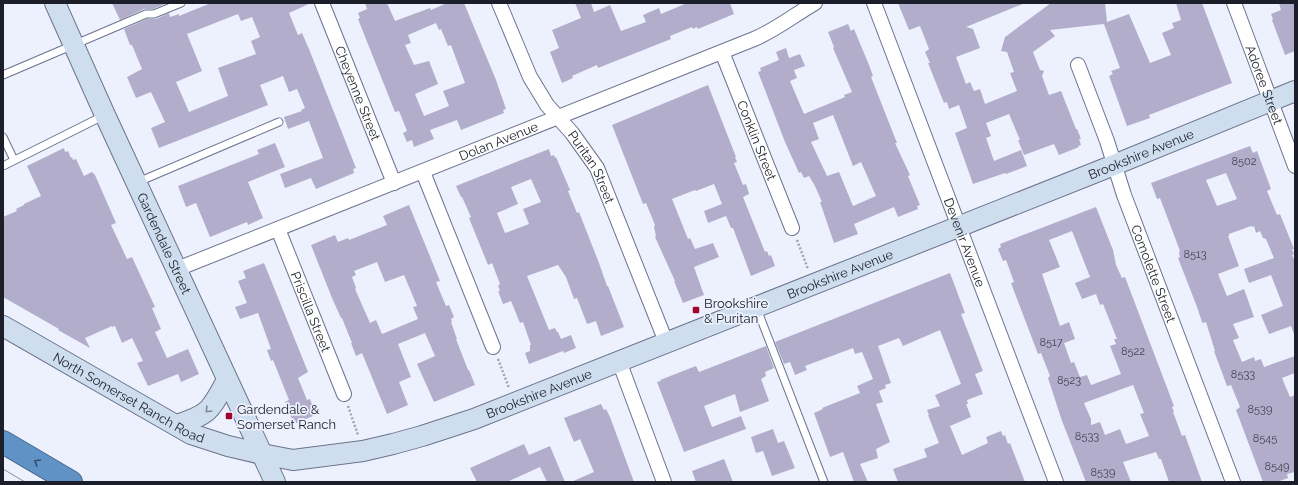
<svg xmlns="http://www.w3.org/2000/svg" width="1298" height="485" font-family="Raleway,sans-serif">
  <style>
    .building { fill: #b3adcc; fill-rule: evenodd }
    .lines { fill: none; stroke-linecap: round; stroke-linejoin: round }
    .lane-casing { stroke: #6b738e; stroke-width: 9 }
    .street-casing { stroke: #6b738e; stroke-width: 16 }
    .secondary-casing { stroke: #6b738e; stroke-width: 22 }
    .highway-casing { stroke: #486a8f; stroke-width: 24 }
    .path { stroke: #a0a4b0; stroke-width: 2.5; stroke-dasharray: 2 2; stroke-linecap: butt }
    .lane { stroke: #fff; stroke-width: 7 }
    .street { stroke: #fff; stroke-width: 14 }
    .secondary { stroke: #cfdeee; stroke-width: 20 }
    .highway { stroke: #6092c6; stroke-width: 22 }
    .tram { stroke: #8c8f9c; stroke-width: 1 }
    .oneway { stroke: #7e8896 }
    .oneway2 { stroke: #374d68 }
    .poi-dot { fill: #a3042c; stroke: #edf1fe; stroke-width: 1.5 }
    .labels { text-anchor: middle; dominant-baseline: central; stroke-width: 3.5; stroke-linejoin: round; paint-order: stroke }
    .number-label { font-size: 11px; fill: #424252 }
    .street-label { font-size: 13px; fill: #1c1f2a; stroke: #edf1fe }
    .poi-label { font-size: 13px; fill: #1c1f2a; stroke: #edf1fe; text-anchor: start }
  </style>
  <rect width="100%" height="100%" fill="#edf1fe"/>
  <g class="building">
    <polygon points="112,3 164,3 165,4 153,9 144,9 120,20"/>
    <path d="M211 3H311L289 13 298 35 302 33 309 49 356 168 353 169 354 173 316 189 311 178 285 188 280 174 323 158 309 121 288 129 284 117 302 111 301 110 305 108 297 89 289 92 283 76 260 85 268 105 159 148 151 128 165 122 151 92 136 98 127 77 142 69 132 45H130L124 29 147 19H156L169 13 170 17 179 14V16ZM238 14 241 21 252 17 260 37 251 41 256 54 218 68 228 96 189 112 176 82 202 71 187 34Z"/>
    <path d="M365 3H387L395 21 430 8 431 10 447 3H464L496 80 506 109 503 110 504 113 461 130 457 120 430 130 434 139 414 147 412 140 407 142 403 133 407 131 399 111 395 112 358 19 360 18 358 13 367 9ZM436 23 439 30 441 29 448 46 451 45 465 83 443 91 449 106 424 116 415 94 438 84 429 61 414 65 405 45 411 43 408 35Z"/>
    <polygon points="575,3 591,3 594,12 610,5 621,31 646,22 643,15 659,8 661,14 687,3 730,3 734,14 698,29 697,27 693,29 692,27 670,36 671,39 598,68 597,65 572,76 573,78 562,83 550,52 559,48 552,30 581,18"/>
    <polygon points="898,3 1025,3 966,27 973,29 980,48 956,57 966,84 970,82 974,91 980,89 985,104 1017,91 1010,73 1014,72 1007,52 1001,51 1005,37 1051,3 1105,3 1107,22 1129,14 1150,63 1171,55 1162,33 1174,28 1172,23 1181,20 1176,3 1202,3 1232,83 1149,115 1150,118 1127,126 1109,76 1113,74 1111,71 1120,68 1104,24 1050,30 1055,36 1033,52 1040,70 1044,71 1042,76 1049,95 1061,91 1076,129 1077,129 1081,139 1079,139 1081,145 1078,146 1079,147 1059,155 1054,144 1024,155 1018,140 1020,140 1009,114 986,123 991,136 986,138 994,161 1021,150 1027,166 1006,174 1005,173 973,184 955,133 967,128 959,105 949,109 947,102 944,103 928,63 930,63 925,52 929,49 920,26 909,30"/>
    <polygon points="1279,3 1295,3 1295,51 1285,55 1272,20 1273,19 1271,14 1281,10"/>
    <path d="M848 24 851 31 854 29 869 65 873 76 871 77 897 143H895L910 175 908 176 920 205 917 206 918 209 898 217 894 207 854 224 858 234 834 243 820 202H822L815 186 809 176 804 178 801 172 799 173 785 142 758 72 761 71 760 68 779 60 776 52 786 48 789 58 800 54 805 66 794 70 797 78 790 81 804 114 845 97 844 95 852 92 833 48 834 47 828 32ZM833 115 853 166 861 162 876 196 853 206 839 172 827 176 811 142 819 139 813 123Z"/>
    <polygon points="708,85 736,157 735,157 737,162 734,163 743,185 746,184 749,194 743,197 765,252 767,251 769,256 771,255 775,266 751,276 733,228 731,228 726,216 708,223 704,211 722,204 714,184 696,191 695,190 672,199 688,239 690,238 695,249 713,243 719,257 694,267 704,295 683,303 674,281 675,281 655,237 656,236 654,227 655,225 646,203 643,204 612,125"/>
    <polygon points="275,143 285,167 248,182 263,218 248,225 247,222 210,237 196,203 186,207 178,186 259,154 257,150"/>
    <path d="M1250 146 1253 153 1257 151 1271 189 1267 191 1277 215 1280 214 1294 249H1292L1294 254 1292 255 1295 261V334H1294L1291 326 1269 334 1261 315 1283 306 1271 275 1249 283 1244 269 1274 258 1266 239 1263 238 1260 231 1256 233 1254 226 1252 227 1251 226 1229 234V236H1228L1239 266 1218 274 1227 296 1244 289 1254 317 1233 324 1239 338 1233 340 1242 362 1254 357 1255 361 1261 359 1264 367 1295 356V373L1282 378 1290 397 1295 395V472L1287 474 1288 478 1277 482H1263L1236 410 1240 407 1231 385 1227 386 1214 351H1215L1206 322 1203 323 1202 322 1197 307 1178 258 1180 257 1179 252 1180 251 1160 198 1157 199 1151 183ZM1226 173 1237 199 1217 206 1206 180Z"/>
    <polygon points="64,148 65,152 68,151 71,158 72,157 73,160 76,159 84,176 92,172 95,175 116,223 111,225 127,259 132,257 155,307 152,308 161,329 155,332 167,358 188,349 199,374 181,382 178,374 148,386 137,363 143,361 132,338 122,343 115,326 112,327 112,326 85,338 90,348 58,330 59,329 3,297 3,217 17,211 16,209 24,205 24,204 41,196 27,166"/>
    <path d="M549 149 551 156 554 155 555 158 556 157 570 190 568 191 577 213 579 212 599 263 607 286H608L624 327 601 336 596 321 587 324 577 298 574 299 566 277 558 265 527 276 549 330 555 328 557 332H558L561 339 571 335 576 348 564 353 563 351 529 364 525 353 530 351V345H531L523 322 520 323 511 301 503 304 498 291H500L498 286 500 284 492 263 488 265 469 218 471 217 462 197H461L456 186ZM531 179 541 202 523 209 529 224 505 233 497 213 518 204 511 187Z"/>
    <path d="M409 205 440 281 436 282 446 306 449 305 454 317 451 319 452 322H451L457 339H456L468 370H469L475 385 434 402 417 364 435 356 425 333 398 344 411 377 399 382 408 405 387 414 362 353 356 356 351 343H352L342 318H341L332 298 311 245 335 235 338 242 348 238 349 240 387 225 383 216ZM377 262 385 282 404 275 417 306 413 307 418 319 382 334 376 320 370 323 355 289 356 288 352 277 356 275 354 271Z"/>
    <path d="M1096 207 1113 250 1116 265 1122 278 1125 277 1174 406 1172 407 1174 412H1173L1182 436 1185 435 1202 482H1169L1161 459H1159L1156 452 1123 462 1131 482H1086L1062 421 1048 378 1050 376 1041 353 1038 354 1011 283 1014 282 1006 260 1003 261 998 249 1001 247 1000 244ZM1072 231 1090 277 1075 283 1082 299 1096 294 1100 305 1103 304 1117 339H1114L1116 344 1110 346 1121 374 1091 385 1087 375 1080 377 1074 362 1071 363 1064 343 1075 339 1069 322 1060 326 1042 274 1060 267 1049 240ZM1133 385 1144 413 1140 414 1149 436 1126 444 1120 429 1105 435 1100 422 1091 425V419L1084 403Z"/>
    <polygon points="264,263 308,372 298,378 307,400 310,399 315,412 312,413 313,416 294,424 285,402 289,400 273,360 271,361 267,350 271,349 258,313 240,319 235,307 247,303 238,281 246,278 243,271"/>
    <polygon points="950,273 965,313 961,314 983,371 975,374 983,394 967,400 968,404 966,404 971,417 950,426 962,455 988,443 986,437 1001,431 1003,436 1005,435 1008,444 1010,443 1025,482 898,482 893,469 927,457 924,449 939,443 928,415 929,415 927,410 940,406 935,395 961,384 940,330 903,346 899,338 878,346 891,383 885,385 886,388 879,391 883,402 876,404 890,442 876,449 878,458 860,464 868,482 854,482 843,452 830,457 814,413 823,409 822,408 860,393 857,386 873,379 862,352 855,354 853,348 805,366 807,370 795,375 790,362 784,364 775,342"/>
    <polygon points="766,346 774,368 765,372 766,376 761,379 769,401 740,412 735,394 704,406 712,427 741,416 746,429 684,452 657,382 661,381 660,380 696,366 699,372"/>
    <polygon points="601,404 604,410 606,409 610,417 634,482 571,482 594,472 580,439 574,442 564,418"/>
    <polygon points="773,429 778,443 784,441 795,468 772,476 763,451 756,453 751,437"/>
    <polygon points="524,444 529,455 550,446 565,482 547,482 540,467 507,482 477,482 470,468"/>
    <polygon points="724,459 733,482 696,482 692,471"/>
  </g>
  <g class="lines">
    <g class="lane-casing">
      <g id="lane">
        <polyline points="3,75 146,14 154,14 181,3"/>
        <polyline points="3,137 14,160"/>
        <polyline points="3,166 105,115"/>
        <polyline points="138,182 279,122"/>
        <polyline points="757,309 824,482"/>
      </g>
    </g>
    <g class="street-casing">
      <g id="street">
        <path id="s1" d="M322 3 394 183"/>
        <path id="s2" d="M499 3 530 77 547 105 572 133 597 168 666 342"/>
        <path id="s3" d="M874 3 1056 482"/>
        <path id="s4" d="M1234 3 1295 166"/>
        <path id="s5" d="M722 52 792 228"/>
        <path id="s6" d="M1078 65 1107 141 1124 195 1233 482"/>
        <polyline points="423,172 493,347"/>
        <path id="s7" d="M278 229 344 394"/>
        <path id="s8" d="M177 269 754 39C776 30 794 15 815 3"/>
        <polyline points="619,361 664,482"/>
      </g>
    </g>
    <g class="secondary-casing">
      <g id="secondary">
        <path id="s9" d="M55 3 105 115 275 482"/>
        <path id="s10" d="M3 326 191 434 228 446 262 454 293 460 363 451 393 444 422 436 474 419 1114 165 1295 91"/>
        <path d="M177 425C211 414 210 410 227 380"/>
      </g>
    </g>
    <g class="highway-casing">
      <polyline id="highway" points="3,442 71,482"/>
    </g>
    <g class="path">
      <polyline points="797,240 808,269"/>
      <polyline points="498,359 509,388"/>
      <polyline points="348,406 358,435"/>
    </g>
    <use href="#lane" class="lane"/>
    <use href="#street" class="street"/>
    <use href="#secondary" class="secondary"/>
    <use href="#highway" class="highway"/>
    <polyline class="tram" points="3,469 25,482"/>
  </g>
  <defs><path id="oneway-chevron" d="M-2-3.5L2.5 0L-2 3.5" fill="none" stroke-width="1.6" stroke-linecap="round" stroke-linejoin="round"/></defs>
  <use class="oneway" href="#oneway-chevron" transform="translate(208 410) rotate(134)"/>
  <use class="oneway2" href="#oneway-chevron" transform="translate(37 462) rotate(-149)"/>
  <g class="poi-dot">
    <rect x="692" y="306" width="8" height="8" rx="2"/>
    <rect x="225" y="412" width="8" height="8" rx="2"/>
  </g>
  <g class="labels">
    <g class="number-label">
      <text x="1244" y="161">8502</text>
      <text x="1195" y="254">8513</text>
      <text x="1051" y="342">8517</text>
      <text x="1133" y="351">8522</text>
      <text x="1243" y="374">8533</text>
      <text x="1069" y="380">8523</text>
      <text x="1260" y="409">8539</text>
      <text x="1087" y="436">8533</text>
      <text x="1265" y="438">8545</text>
      <text x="1277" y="466">8549</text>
      <text x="1103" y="472">8539</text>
    </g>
    <g class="street-label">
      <text stroke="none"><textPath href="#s4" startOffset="87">Adoree Street</textPath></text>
      <text stroke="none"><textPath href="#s1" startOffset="97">Cheyenne Street</textPath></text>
      <text stroke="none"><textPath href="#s5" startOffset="95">Conklin Street</textPath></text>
      <text stroke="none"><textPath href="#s8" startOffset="346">Dolan Avenue</textPath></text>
      <text stroke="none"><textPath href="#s10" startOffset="1226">Brookshire Avenue</textPath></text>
      <text stroke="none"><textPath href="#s2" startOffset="190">Puritan Street</textPath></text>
      <text stroke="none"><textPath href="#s9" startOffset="264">Gardendale Street</textPath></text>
      <text stroke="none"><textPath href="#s3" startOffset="256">Devenir Avenue</textPath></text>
      <text stroke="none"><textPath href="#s10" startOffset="902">Brookshire Avenue</textPath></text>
      <text stroke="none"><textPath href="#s6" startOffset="222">Comolette Street</textPath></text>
      <text stroke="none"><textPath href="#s7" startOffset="89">Priscilla Street</textPath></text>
      <text stroke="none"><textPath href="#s10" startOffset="578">Brookshire Avenue</textPath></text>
      <text stroke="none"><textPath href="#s10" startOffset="145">North Somerset Ranch Road</textPath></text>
    </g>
    <g class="poi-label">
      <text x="704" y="303">Brookshire<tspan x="704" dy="15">&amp; Puritan</tspan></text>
      <text x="237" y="409">Gardendale &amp;<tspan x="237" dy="15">Somerset Ranch</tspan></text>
    </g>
  </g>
  <rect width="1298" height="485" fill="none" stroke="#1c1f2a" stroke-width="8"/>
</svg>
